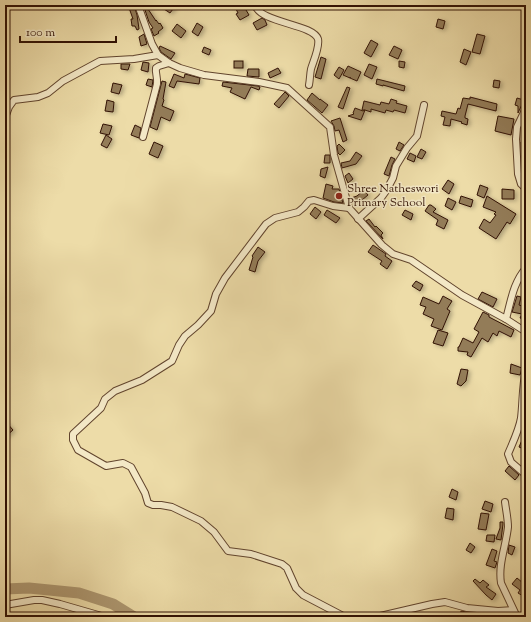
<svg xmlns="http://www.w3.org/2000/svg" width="531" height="622" font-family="'Sorts Mill Goudy',serif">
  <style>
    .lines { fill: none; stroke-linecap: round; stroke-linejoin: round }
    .river { stroke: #ad9770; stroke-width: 11 }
    .building { fill: #937b59; stroke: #321204; filter: url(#shadow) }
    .street-casing { stroke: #61442d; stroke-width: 8 }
    .street { stroke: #f3e8c6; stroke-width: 6 }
    .poi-dot { fill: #8f2418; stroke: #f3e8c6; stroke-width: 1.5 }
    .labels { text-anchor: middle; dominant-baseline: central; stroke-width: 3; stroke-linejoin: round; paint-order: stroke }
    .poi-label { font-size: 12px; fill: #321204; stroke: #f3e8c6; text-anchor: start }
  </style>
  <defs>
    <filter id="shadow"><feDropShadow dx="2.5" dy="1.5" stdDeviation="2" flood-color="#0004"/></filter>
  </defs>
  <rect width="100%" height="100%" fill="#eddca8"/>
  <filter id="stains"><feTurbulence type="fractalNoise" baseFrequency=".005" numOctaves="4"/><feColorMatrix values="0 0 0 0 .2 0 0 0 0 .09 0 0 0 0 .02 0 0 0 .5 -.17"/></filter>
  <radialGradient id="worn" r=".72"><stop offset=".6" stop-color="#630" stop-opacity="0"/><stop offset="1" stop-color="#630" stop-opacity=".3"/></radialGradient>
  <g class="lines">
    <polyline class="river" points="5,589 29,588 79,593 113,604 134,617"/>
  </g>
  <g class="building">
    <polygon points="128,5 134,5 137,15 139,29 137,30 135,26 132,26 131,19 133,19"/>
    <polygon points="167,5 176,5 170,13 164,9"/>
    <polygon points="234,5 243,5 249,15 240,20 236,14 238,13"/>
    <polygon points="146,6 156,21 156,20 159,24 160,23 163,28 158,32 159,33 154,36 151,29 153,28 149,22 144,7"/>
    <polygon points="262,18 265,20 267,25 257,30 253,23"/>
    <polygon points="438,19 445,21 443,29 436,27"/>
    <polygon points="197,23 203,27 198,36 192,32"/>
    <polygon points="177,24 186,31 181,38 172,31"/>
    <polygon points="144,34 147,44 141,46 139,37"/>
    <polygon points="477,34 485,36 480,54 472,52"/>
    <polygon points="371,40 378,44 371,57 364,53"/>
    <polygon points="160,46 175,53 171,59 161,52 159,48"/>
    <polygon points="394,46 402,50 398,59 389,55"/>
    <polygon points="204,47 211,50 209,55 202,52"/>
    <polygon points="464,49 471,52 466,65 460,62"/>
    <polygon points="321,57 326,59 321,79 315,77"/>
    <rect x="234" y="61" width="9" height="7"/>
    <polygon points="399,61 405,62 404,68 399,67"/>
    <polygon points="143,62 149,63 148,72 141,70"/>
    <polygon points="121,64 130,64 128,70 121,69"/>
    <polygon points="369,64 377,67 372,79 364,75"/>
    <polygon points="348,66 361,72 357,81 350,78 350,77 350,78 343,75"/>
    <polygon points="339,67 344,70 339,79 334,75"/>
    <polygon points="278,68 281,73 270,78 268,73"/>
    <polygon points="248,69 259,69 259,77 247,76"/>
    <polygon points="174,74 184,78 185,74 200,78 199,84 177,81 174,88 169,86"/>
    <polygon points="148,79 153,80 152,87 146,85"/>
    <polygon points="377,79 405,86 404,91 383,85 383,86 376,84"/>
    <polygon points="494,80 500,81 499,88 493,87"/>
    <polygon points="162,81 166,82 163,99 164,100 162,106 174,111 170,121 161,117 157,130 150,127"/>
    <polygon points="223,82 258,86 260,87 259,90 251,87 245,99 230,92 232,88 222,86"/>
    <polygon points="113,83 122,85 119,94 111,92"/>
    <polygon points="347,87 350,88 343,109 338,107"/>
    <polygon points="285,92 289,96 279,108 274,104"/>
    <polygon points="312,93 320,100 320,99 328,105 322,113 307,100"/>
    <polygon points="470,97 497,104 496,111 468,104 465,116 465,118 468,119 467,125 461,123 462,122 451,119 450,126 443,125 445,117 441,116 442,111 456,114 458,108 460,109 463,98 470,99"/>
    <polygon points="517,98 524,100 518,113 518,106 515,105"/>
    <polygon points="391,99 397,101 396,103 407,106 405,113 394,110 393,112 386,110 385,113 371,109 371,112 365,110 361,120 348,116 354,114 353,113 355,108 363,111 365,110 362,110 364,101 380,105 381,102 389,104"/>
    <polygon points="107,100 114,102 113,112 105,111"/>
    <polygon points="498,116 514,119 511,135 495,131"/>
    <polygon points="340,118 347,140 343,142 339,130 335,131 334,126 331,121"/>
    <polygon points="103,124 112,126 109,135 100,133"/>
    <polygon points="135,125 141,128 139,138 131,135"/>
    <polygon points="106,135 112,139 107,148 101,145"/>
    <polygon points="154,142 163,146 158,158 149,154"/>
    <polygon points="399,142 404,145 400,151 396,149"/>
    <polygon points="521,142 526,142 526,168 522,168"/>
    <polygon points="339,144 345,150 340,155 338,153 337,146"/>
    <polygon points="421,149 426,152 422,159 417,157"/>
    <polygon points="356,152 362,156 356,164 342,168 341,163 350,161"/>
    <polygon points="410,153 416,156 414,162 407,159"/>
    <polygon points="325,155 330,155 330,163 324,163"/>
    <polygon points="391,157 395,159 392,165 389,176 384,174"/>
    <polygon points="328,167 325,178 320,176 321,169"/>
    <polygon points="349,173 353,179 348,183 345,176"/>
    <polygon points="448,180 454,184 449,194 442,189"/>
    <polygon points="326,184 333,186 332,189 339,189 343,203 334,202 323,198"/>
    <polygon points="480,185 488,188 484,198 477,195"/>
    <polygon points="502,189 514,190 514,199 502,199"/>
    <polygon points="364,190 368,195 362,200 352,203 351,198 357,196"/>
    <polygon points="461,196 473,200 471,207 459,203"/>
    <polygon points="487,196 516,214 510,224 507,222 496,239 479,228 484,219 490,223 496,215 494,214 496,212 483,207"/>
    <polygon points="448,198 456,202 452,210 445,206"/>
    <polygon points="429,205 431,205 436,209 433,212 448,220 444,229 436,225 438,220 425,211"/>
    <polygon points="315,207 321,212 316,219 310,214"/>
    <polygon points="327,210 340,218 336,223 324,215"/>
    <polygon points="405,210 413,214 411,220 402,215"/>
    <polygon points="369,219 375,227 376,226 383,233 381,235 383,239 366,221"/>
    <polygon points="373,245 386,254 385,256 392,261 387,269 380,264 382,261 368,252"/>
    <polygon points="258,247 265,252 258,261 255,272 249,270 253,257 252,256"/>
    <polygon points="416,281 423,285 420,291 412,286"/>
    <polygon points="482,292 497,299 493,307 478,299"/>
    <polygon points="443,296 452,301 447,309 450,311 442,330 431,326 434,319 423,314 426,307 420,305 423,297 439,304"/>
    <polygon points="517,296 521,297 519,305 525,307 526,305 526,320 520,318 522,314 512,312"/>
    <polygon points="483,312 489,315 489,317 514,330 511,337 499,331 497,336 493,333 488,342 482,338 471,357 467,355 468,352 458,351 458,347 459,347 463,338 473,343 479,332 474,329"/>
    <polygon points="438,330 448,333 443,346 433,343"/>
    <polygon points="511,364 522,368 520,375 510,373"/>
    <polygon points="461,369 468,370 466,381 461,386 457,384"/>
    <polygon points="5,421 13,430 5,437"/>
    <polygon points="526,431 526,450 519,447"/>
    <polygon points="509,466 519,475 515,480 505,471"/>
    <polygon points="452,489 458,492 456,500 449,497"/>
    <polygon points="485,501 493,504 491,512 482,509"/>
    <polygon points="447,508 454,509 453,520 445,518"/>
    <polygon points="481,513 489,514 486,530 478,529"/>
    <polygon points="500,522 503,522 503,524 501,540 496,539 500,528"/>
    <polygon points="487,535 495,535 494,542 486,541"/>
    <polygon points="470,543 475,547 471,553 466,550"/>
    <polygon points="509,545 515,547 512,555 508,553"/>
    <polygon points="492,549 497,551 494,561 497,562 495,568 486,565"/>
    <polygon points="517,578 523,583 522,584 526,586 526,592 523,596 518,593 520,590 512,584"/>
    <polygon points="475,579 480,583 483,580 489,585 486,587 496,594 492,600 486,595 473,581"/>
    <polygon points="461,611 472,613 471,617 460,617"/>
  </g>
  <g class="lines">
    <g class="street-casing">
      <g id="street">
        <polyline points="138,5 152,44 158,55 169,63 180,68 204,75 259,82 287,88 330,127 334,155 349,208 382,245 393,254 411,260 462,295 506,319 526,332"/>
        <path d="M255 5C260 23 313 24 318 39 320 47 313 62 311 69 310 74 310 80 309 85"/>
        <polyline points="526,108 517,127 516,139 518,174 521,184 526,189"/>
        <polyline points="5,118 9,107 14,100 38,97 48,93 63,81 100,61 134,59 158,55"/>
        <path d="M143 137 157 84C158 78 155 73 156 68L159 66 169 63"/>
        <polyline points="358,219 381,198 386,191 393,178 396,166 407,148 417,136 424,105"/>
        <path d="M506 319C511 301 513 283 526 268"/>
        <path d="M526 370C522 386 523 402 521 418 519 430 513 442 508 454L511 462 526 475"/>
        <path d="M505 502C506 510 508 519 508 527 506 546 498 564 501 583L517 617"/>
        <polyline points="5,605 34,600 42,600 60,604 105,617"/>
        <polyline points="345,617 303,595 296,588 287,568 282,564 251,554 228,551 214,532 201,521 172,507 161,505 153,505 148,503 145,493 131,467 123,463 106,466 78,450 73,440 73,434 101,408 105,399 115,391 142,380 172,361 179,345 185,336 198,325 211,311 216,294 225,278 266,224 275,218 298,212 304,207 309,201 314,200 333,206 349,208"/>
        <polyline points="376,617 432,604 445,602 467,608 498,611 513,610"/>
      </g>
    </g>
    <use href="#street" class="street"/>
  </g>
  <circle class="poi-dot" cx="339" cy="196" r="4"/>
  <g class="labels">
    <g class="poi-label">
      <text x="347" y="189">Shree Natheswori<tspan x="347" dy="14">Primary School</tspan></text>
    </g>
  </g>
  <rect width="531" height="622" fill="none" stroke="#eddca8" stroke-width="20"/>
  <rect x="6" y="6" width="519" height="610" fill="none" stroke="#321204" stroke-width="2"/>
  <rect x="10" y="10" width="511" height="602" fill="none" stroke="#321204"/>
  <path d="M20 36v6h96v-6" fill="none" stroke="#321204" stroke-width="2"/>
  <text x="26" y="36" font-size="12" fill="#321204" stroke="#f3e8c6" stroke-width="3" paint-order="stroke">100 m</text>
  <rect width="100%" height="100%" filter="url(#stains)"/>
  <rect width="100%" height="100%" fill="url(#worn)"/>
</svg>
